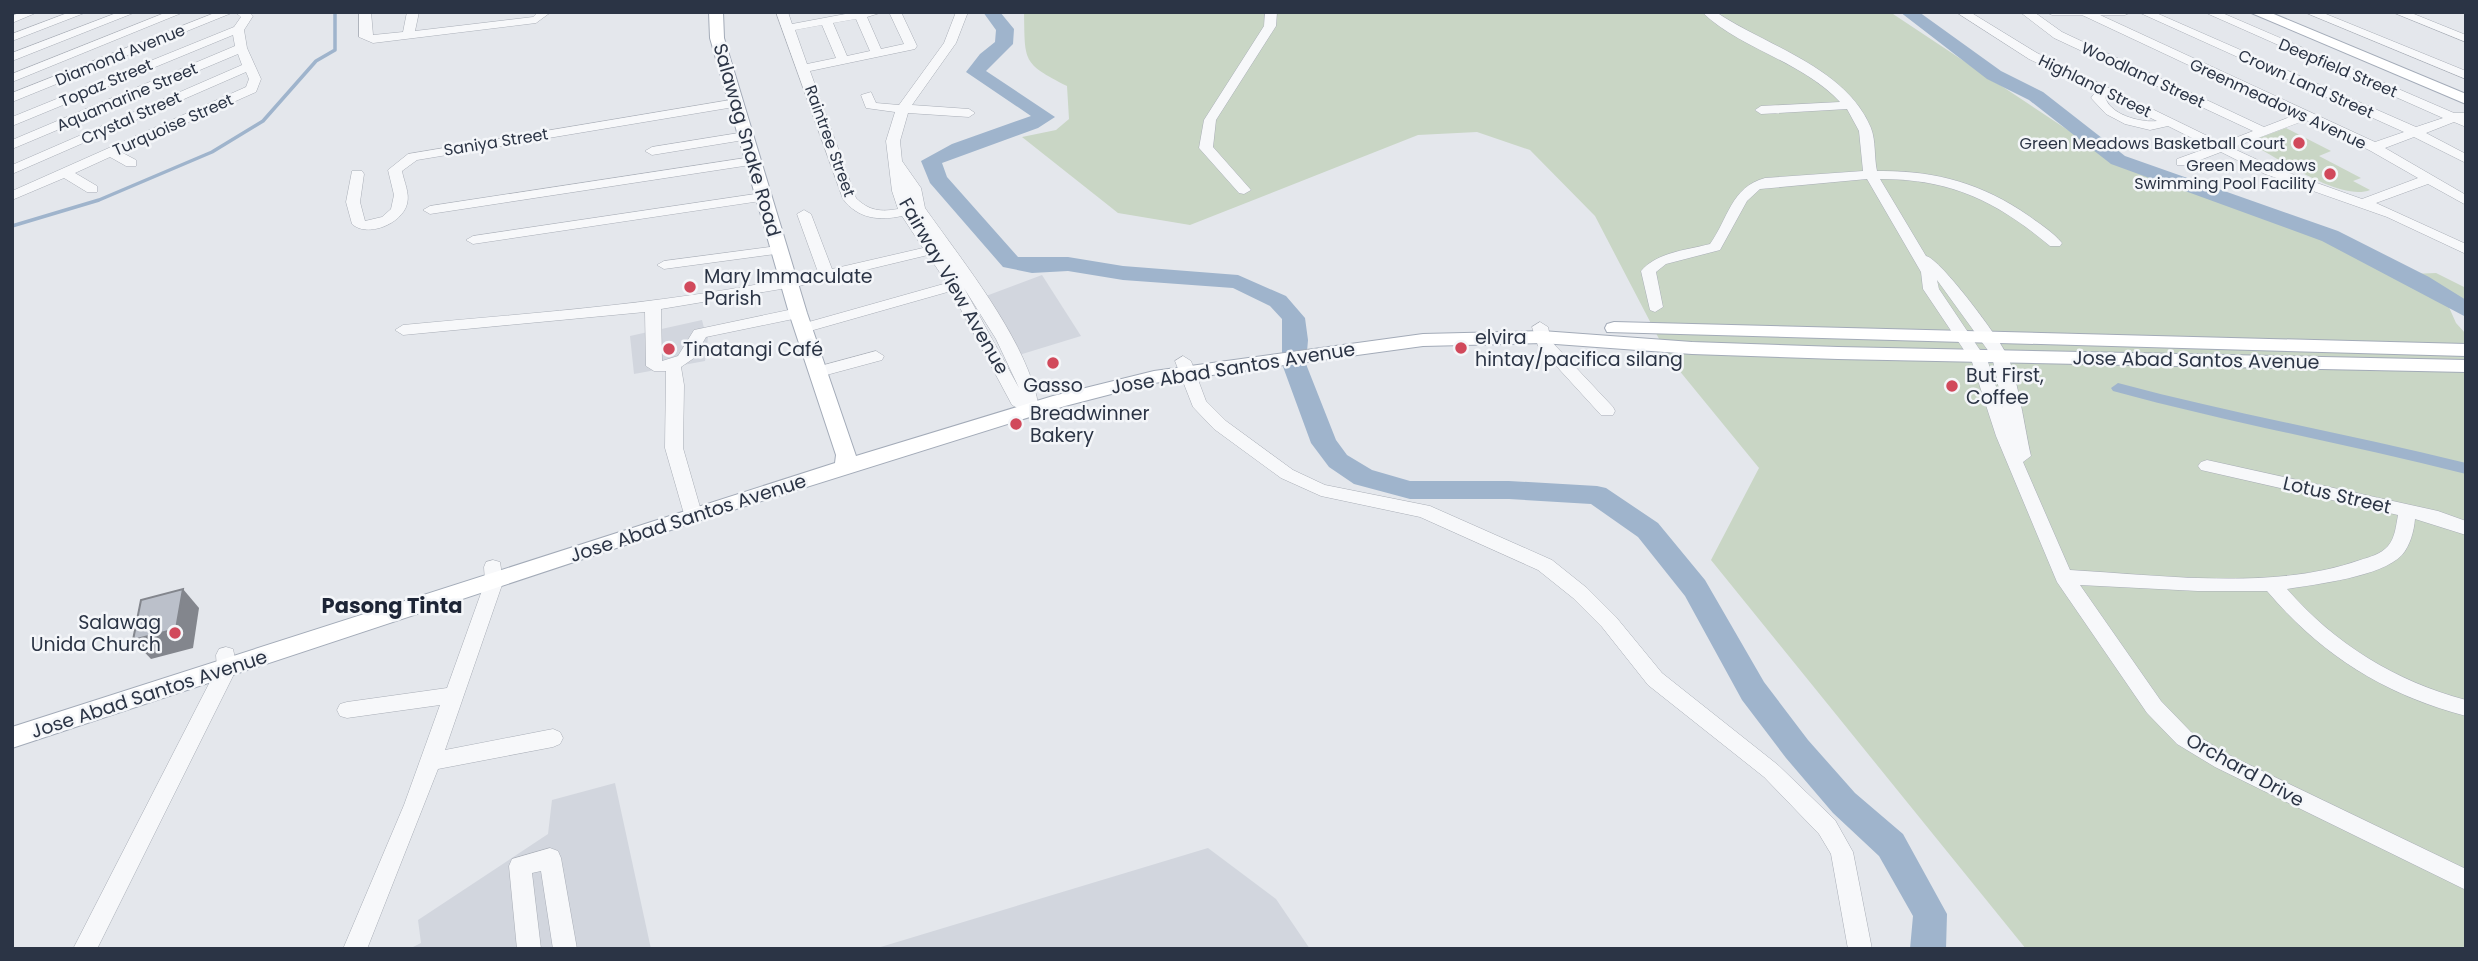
<svg xmlns="http://www.w3.org/2000/svg" width="2478" height="961" font-family="Poppins,sans-serif">
  <style>
    .built { fill: #d2d6de }
    .green { fill: #c9d6c5 }
    .lines { fill: none; stroke-linecap: round; stroke-linejoin: round }
    .stream { stroke: #9fb4cc; stroke-width: 3.5 }
    .canal { fill: #9fb4cc; fill-rule: evenodd }
    .river { fill: #9fb4cc; fill-rule: evenodd }
    .minor-casing { stroke: #a9aeb7; stroke-width: 1 }
    .major-casing { stroke: #a3abb8; stroke-width: 2 }
    .minor { fill: #f7f8fa; fill-rule: evenodd }
    .major { fill: #fff; fill-rule: evenodd }
    .shaded-wall { fill: #83868d }
    .building { fill: #bbc0ca; stroke: #83868d; stroke-width: 2 }
    .poi-dot { fill: #d1495b; stroke: #f4f6f9; stroke-width: 2.5 }
    .labels { text-anchor: middle; dominant-baseline: central; stroke-width: 5; stroke-linejoin: round; paint-order: stroke }
    .far-street-label { font-size: 16px; fill: #2b3445; stroke: #f4f6f9 }
    .far-poi-label { font-size: 16px; fill: #2b3445; stroke: #f4f6f9; text-anchor: end }
    .street-label { font-size: 19px; fill: #2b3445; stroke: #f4f6f9 }
    .poi-label { font-size: 19px; fill: #2b3445; stroke: #f4f6f9; text-anchor: start }
    .neighbourhood-label { font-size: 21px; font-weight: bold; fill: #1d2536; stroke: #f4f6f9 }
  </style>
  <rect width="100%" height="100%" fill="#e4e7ec"/>
  <g class="built">
    <polygon points="1042,275 1081,336 1019,355 986,296"/>
    <polygon points="778,319 708,337 705,361 634,374 630,336 702,320 704,328"/>
    <polygon points="615,783 651,949 409,949 421,943 418,920 548,834 552,800"/>
    <polygon points="1208,848 1276,899 1310,949 874,949"/>
  </g>
  <g class="green">
    <path d="M1024 12H1890L2116 162 2330 241 2393 273 2448 305 2456 323 2466 334V949H2026L1711 560 1759 468 1669 358 1595 216 1530 150 1477 132 1418 135 1190 225 1118 213 1022 137 1056 130 1069 119 1067 86C1022 63 1025 62 1024 12Z"/>
    <path d="M2286 128 2331 151 2319 156 2361 178 2353 181 2370 190C2340 202 2276 157 2248 142Z"/>
    <polygon points="2436,273 2466,288 2466,308 2412,274"/>
  </g>
  <g class="lines">
    <polyline class="stream" points="12,226 99,200 212,152 263,121 316,61 335,50 335,12"/>
    <path class="canal" d="M2118 383C2233 414 2350 434 2466 463V474C2349 444 2229 423 2113 391L2111 388Z"/>
    <g class="river">
      <polygon points="983,12 1000,12 1014,29 1013,44 986,71 1055,117 1038,128 942,163 947,177 1018,257 1068,257 1123,266 1238,275 1286,296 1305,318 1308,340 1306,364 1336,440 1347,455 1372,470 1410,481 1509,481 1597,486 1606,488 1658,523 1705,580 1764,682 1808,740 1855,793 1903,834 1947,914 1946,949 1910,949 1913,916 1879,856 1833,813 1786,758 1742,700 1685,596 1638,537 1591,504 1509,499 1410,499 1354,484 1329,467 1311,443 1282,364 1282,319 1270,306 1233,288 1123,280 1068,271 1032,273 1003,267 930,183 921,161 952,144 1031,116 966,72 980,54 995,42 996,30"/>
      <polygon points="1900,12 1919,12 2001,71 2043,92 2125,156 2338,231 2429,277 2466,300 2466,317 2322,241 2111,164 2029,100 1987,79"/>
    </g>
    <g class="minor-casing">
      <g id="minor">
        <polygon points="21,12 38,12 12,23 12,16"/>
        <polygon points="70,12 87,12 12,41 12,34"/>
        <polygon points="119,12 136,12 12,61 12,53"/>
        <polygon points="167,12 184,12 12,82 12,74"/>
        <polygon points="217,12 234,12 12,102 12,93"/>
        <polygon points="235,12 249,12 253,16 244,30 247,48 261,79 256,92 121,152 136,160 136,166 126,166 110,157 75,173 97,186 97,192 87,192 64,178 12,200 12,191 246,87 249,79 246,72 12,174 12,165 242,65 238,54 12,149 12,140 235,46 233,35 12,126 12,117 234,27 241,17"/>
        <polygon points="359,12 371,12 373,35 403,32 407,12 419,12 415,31 533,17 538,12 551,12 536,23 373,43 359,37"/>
        <path d="M776 12H788L792 24 856 12H883L867 17 881 49 904 44 889 12H901L917 46 915 49 810 71 856 198C869 211 881 212 898 209L892 191 886 141 895 112 866 108 861 95 871 92 876 103 899 105 944 43 956 12H968L956 43 912 105 969 109 975 113 969 117 908 113 900 141 902 161 921 188 925 208C963 262 1030 344 1039 409L1031 415 1012 405 951 291 803 333 795 328 798 325 947 283 928 255 799 286 661 309 662 361 678 356 694 330 798 308 806 313 798 318 706 337 694 358 681 367 684 385 683 448 702 514 693 520 684 514 665 448 666 371H654L646 366 645 312 403 335 395 330 403 325C541 312 683 303 818 272L797 214 804 210 811 214 832 269 923 248 902 216C879 221 858 219 843 199ZM856 19 870 51 847 56 833 23ZM822 25 836 58 807 64 795 30ZM964 288 996 339 1019 388Z"/>
        <polygon points="1265,12 1277,12 1276,26 1216,120 1213,147 1251,190 1244,194 1239,193 1199,148 1204,120 1264,26"/>
        <path d="M1702 12H1716C1766 46 1846 67 1871 128 1876 141 1874 157 1877 171 1933 170 1982 183 2029 216 2040 224 2053 232 2062 243L2060 246H2050C1996 201 1951 179 1880 179L1926 256C1940 258 2000 339 2007 355 2018 378 2025 430 2031 456L2023 462 2070 570C2161 575 2273 591 2360 560 2370 557 2381 554 2388 546 2395 538 2396 526 2398 515L2201 470 2198 466 2201 462 2207 460 2438 511 2466 521V535L2415 519C2414 531 2410 546 2402 555 2381 577 2317 584 2287 589 2335 644 2395 681 2466 700V716C2385 695 2321 655 2267 591H2198L2080 585 2161 701 2191 732 2229 755 2466 869V890L2215 767 2177 744 2147 713 2057 582 1996 436 1972 362 1923 289 1921 272 1867 179 1760 189 1747 201 1720 250 1666 264 1656 272 1663 307 1655 312 1650 310 1641 271C1657 252 1687 250 1710 244 1728 219 1731 187 1765 178L1863 171 1859 131 1847 109 1761 114 1755 110 1761 106 1840 102C1800 60 1740 49 1702 12ZM1937 280 1992 356 2003 408 1988 362 1939 289Z"/>
        <path d="M1956 12H1970L2037 53 2222 143 2253 131 2054 38 2020 12H2034L2062 32 2264 127 2295 115 2082 15H2052L2046 12H2131L2125 15H2100L2375 142 2404 132 2138 12H2154L2416 127 2443 118 2204 12H2220L2454 113H2464L2466 127 2454 122 2426 133 2466 154V163L2414 137 2385 148 2466 195V205L2428 184 2376 203 2466 244V254L2387 217 2265 174 2221 152 2187 165H2177V159L2210 147 2168 126 2150 130 2125 124 2106 114 2091 98 2096 91 2029 59ZM2105 96 2157 121C2140 123 2108 114 2105 96ZM2306 120 2369 150 2418 178 2362 199 2275 168 2232 148Z"/>
        <polygon points="2304,12 2321,12 2466,71 2466,79"/>
        <polygon points="2392,12 2409,12 2466,35 2466,42"/>
        <path d="M736 99 740 100V106L417 160 402 171C404 182 410 193 407 204 402 224 367 238 352 224L346 202 352 171H362L364 174 360 202 365 221 382 217 391 209 394 195 388 170 408 154Z"/>
        <polygon points="745,132 750,133 750,139 652,155 645,151 652,147"/>
        <polygon points="752,157 759,161 757,164 430,214 423,210 430,206"/>
        <polygon points="762,193 767,194 767,200 473,244 466,240 473,236"/>
        <polygon points="778,246 783,247 783,253 664,269 657,265 664,261"/>
        <polygon points="1540,322 1548,327 1551,341 1613,407 1615,411 1613,415 1601,415 1538,346 1532,327"/>
        <polygon points="876,351 884,356 882,360 819,377 811,372 813,368"/>
        <polygon points="1183,356 1191,361 1206,401 1226,421 1293,470 1325,485 1430,506 1552,560 1587,588 1616,617 1662,673 1778,765 1835,820 1853,852 1872,949 1848,949 1831,854 1819,834 1764,777 1648,685 1602,627 1573,598 1538,570 1420,517 1321,496 1281,478 1214,429 1193,407 1175,361"/>
        <polygon points="493,560 500,562 503,582 445,750 553,729 560,732 563,738 560,744 553,747 438,769 367,949 343,949 404,805 440,705 347,718 340,716 337,710 340,704 347,702 447,688 485,582 484,567 486,562"/>
        <polygon points="226,647 233,649 237,668 97,949 73,949 217,668 216,655 219,649"/>
        <polygon points="550,848 558,851 561,858 577,949 553,949 541,871 532,873 541,949 517,949 509,866 512,859"/>
      </g>
    </g>
    <g class="major-casing">
      <g id="major">
        <polygon points="709,12 723,12 724,38 807,313 856,456 1053,396 1154,371 1423,334 1542,331 1692,342 1838,347 2466,360 2466,372 1838,359 1692,354 1542,343 1423,346 1154,383 1065,406 701,520 12,748 12,727 835,463 836,455 789,313 710,38"/>
        <polygon points="2249,12 2269,12 2466,94 2466,104"/>
        <polygon points="1614,322 2466,344 2466,356 1607,332 1605,328 1607,324"/>
      </g>
    </g>
    <use href="#minor" class="minor"/>
    <use href="#major" class="major"/>
  </g>
  <polygon class="shaded-wall" points="183,589 199,608 193,648 151,659 133,640"/>
  <polygon class="building" points="183,589 176,629 133,640 141,600"/>
  <g class="poi-dot">
    <circle cx="2299" cy="143" r="7"/>
    <circle cx="2330" cy="174" r="7"/>
    <circle cx="690" cy="287" r="7"/>
    <circle cx="1461" cy="348" r="7"/>
    <circle cx="669" cy="349" r="7"/>
    <circle cx="1053" cy="363" r="7"/>
    <circle cx="1952" cy="386" r="7"/>
    <circle cx="1016" cy="424" r="7"/>
    <circle cx="175" cy="633" r="7"/>
  </g>
  <g class="labels">
    <g class="far-street-label">
      <text transform="translate(120 55) rotate(-22)">Diamond Avenue</text>
      <text transform="translate(2338 68) rotate(23)">Deepfield Street</text>
      <text transform="translate(2143 75) rotate(25)">Woodland Street</text>
      <text transform="translate(106 83) rotate(-23)">Topaz Street</text>
      <text transform="translate(2306 84) rotate(24)">Crown Land Street</text>
      <text transform="translate(2095 86) rotate(26)">Highland Street</text>
      <text transform="translate(127 97) rotate(-23)">Aquamarine Street</text>
      <text transform="translate(2278 104) rotate(25)">Greenmeadows Avenue</text>
      <text transform="translate(131 118) rotate(-24)">Crystal Street</text>
      <text transform="translate(173 125) rotate(-24)">Turquoise Street</text>
      <text transform="translate(830 141) rotate(70)">Raintree Street</text>
      <text transform="translate(496 142) rotate(-9)">Saniya Street</text>
    </g>
    <g class="far-poi-label">
      <text x="2285" y="143">Green Meadows Basketball Court</text>
      <text x="2316" y="165">Green Meadows<tspan x="2316" dy="18">Swimming Pool Facility</tspan></text>
    </g>
    <g class="street-label">
      <text transform="translate(747 140) rotate(74)">Salawag Snake Road</text>
      <text transform="translate(954 286) rotate(60)">Fairway View Avenue</text>
      <text transform="translate(2196 360) rotate(1)">Jose Abad Santos Avenue</text>
      <text transform="translate(1233 368) rotate(-9)">Jose Abad Santos Avenue</text>
      <text transform="translate(2337 495) rotate(13)">Lotus Street</text>
      <text transform="translate(688 518) rotate(-18)">Jose Abad Santos Avenue</text>
      <text transform="translate(149 694) rotate(-18)">Jose Abad Santos Avenue</text>
      <text transform="translate(2245 770) rotate(29)">Orchard Drive</text>
    </g>
    <g class="poi-label">
      <text x="704" y="276">Mary Immaculate<tspan x="704" dy="22">Parish</tspan></text>
      <text x="1475" y="337">elvira<tspan x="1475" dy="22">hintay/pacifica silang</tspan></text>
      <text x="683" y="349">Tinatangi Café</text>
      <text x="1966" y="375">But First,<tspan x="1966" dy="22">Coffee</tspan></text>
      <text x="1053" y="385" text-anchor="middle">Gasso</text>
      <text x="1030" y="413">Breadwinner<tspan x="1030" dy="22">Bakery</tspan></text>
      <text x="161" y="622" text-anchor="end">Salawag<tspan x="161" dy="22">Unida Church</tspan></text>
    </g>
    <g class="neighbourhood-label">
      <text x="392" y="605">Pasong Tinta</text>
    </g>
  </g>
  <rect width="2478" height="961" fill="none" stroke="#2b3445" stroke-width="28"/>
</svg>
